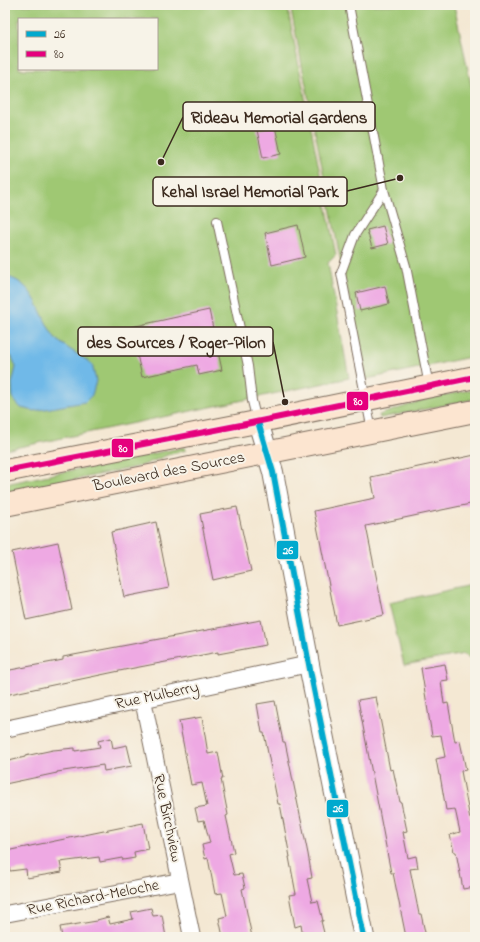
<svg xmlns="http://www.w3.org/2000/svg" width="480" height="942" font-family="'Indie Flower',sans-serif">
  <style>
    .green { fill: #9fc873; stroke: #6d7948; fill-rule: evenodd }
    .water { fill: #6fb9e8; stroke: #557283 }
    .building { fill: #eea9e3 }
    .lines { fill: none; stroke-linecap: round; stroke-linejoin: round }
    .service-casing { stroke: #7c6c5d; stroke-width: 10 }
    .minor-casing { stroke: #7c6c5d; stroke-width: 18 }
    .tertiary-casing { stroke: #7c6c5d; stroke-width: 22 }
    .secondary-casing { stroke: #7c6c5d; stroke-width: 24 }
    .service { stroke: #fff; stroke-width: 8 }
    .minor { stroke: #fff; stroke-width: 16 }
    .tertiary { stroke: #fff; stroke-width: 20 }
    .secondary { stroke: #fce5d0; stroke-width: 22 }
    .bus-1-casing { stroke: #f7f3e8; stroke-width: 9 }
    .bus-2-casing { stroke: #f7f3e8; stroke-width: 9 }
    .bus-1 { stroke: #00a9ce; stroke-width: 6 }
    .bus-2 { stroke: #e5007d; stroke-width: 6 }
    .labels { text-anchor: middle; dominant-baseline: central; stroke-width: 4; stroke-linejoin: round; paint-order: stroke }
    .street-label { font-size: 16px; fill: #3b2a1e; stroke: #f7f3e8 }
    .leader { fill: none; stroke: #3b2a1e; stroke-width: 1.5 }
    .callout-dot { fill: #3b2a1e; stroke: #f7f3e8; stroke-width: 1.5 }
    .callout { fill: #f7f3e8; stroke: #3b2a1e; stroke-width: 1.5 }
    .callout-label { font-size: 17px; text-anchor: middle; font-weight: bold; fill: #3b2a1e }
    .line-badge { stroke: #f7f3e8; stroke-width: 1.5 }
    .badge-label { font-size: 11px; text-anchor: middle; font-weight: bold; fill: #fff }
  </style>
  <rect width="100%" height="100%" fill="#f7f3e8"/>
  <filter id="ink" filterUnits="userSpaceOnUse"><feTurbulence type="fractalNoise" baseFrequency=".025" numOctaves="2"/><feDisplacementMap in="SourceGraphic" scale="8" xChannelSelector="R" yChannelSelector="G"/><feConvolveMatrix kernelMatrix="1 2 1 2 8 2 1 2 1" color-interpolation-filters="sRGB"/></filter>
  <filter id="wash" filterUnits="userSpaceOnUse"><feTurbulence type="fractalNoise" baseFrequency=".012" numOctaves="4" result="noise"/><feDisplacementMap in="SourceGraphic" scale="16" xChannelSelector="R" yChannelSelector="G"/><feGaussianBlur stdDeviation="0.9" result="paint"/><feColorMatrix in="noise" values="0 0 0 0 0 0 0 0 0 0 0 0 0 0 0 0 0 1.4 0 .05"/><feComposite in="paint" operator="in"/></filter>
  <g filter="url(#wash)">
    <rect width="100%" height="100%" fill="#f4e8d3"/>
    <g class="green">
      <path d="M5 5H287L336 255 328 263 349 378 5 450ZM19 19H157V69H19Z"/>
      <polygon points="290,5 454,5 475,103 475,356 367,379 339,253"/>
      <polygon points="475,389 475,399 380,418 379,415 430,398"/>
      <polygon points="185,447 186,450 170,454 141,466 5,494 5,484"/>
      <polygon points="472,585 475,597 475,662 464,654 404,665 389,603"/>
    </g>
    <path class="water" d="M5 276C38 284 38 316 56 339 62 345 84 358 92 364L96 381 92 395 85 402 34 411 21 408 13 399 12 384 16 367 12 357 5 351Z"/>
    <g id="blocks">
      <g class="building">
        <polygon points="275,126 281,154 263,158 257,130"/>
        <polygon points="298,225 305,257 272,265 265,233"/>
        <polygon points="383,226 388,244 372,248 367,230"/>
        <polygon points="385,286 389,304 360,311 356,293"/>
        <polygon points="209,310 222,370 199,375 197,365 142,377 131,327"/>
        <polygon points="475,455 475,503 366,526 384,615 337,625 314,511 375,498 371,477"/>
        <polygon points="237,507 251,571 213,580 200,514"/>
        <polygon points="156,522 169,588 124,597 111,532"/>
        <polygon points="58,542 72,610 26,620 12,552"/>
        <polygon points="261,620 266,645 218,654 218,652 129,669 5,695 5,671 63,660 63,657"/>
        <polygon points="445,664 448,680 441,681 444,704 448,703 455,742 460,741 466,770 461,771 470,819 475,818 475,887 463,889 456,852 454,852 450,835 460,832 455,809 446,810 440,775 439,775 436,759 445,757 441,735 432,736 421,668"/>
        <polygon points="376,697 390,770 393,769 400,802 401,802 407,831 403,832 408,858 416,856 418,868 410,869 419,914 421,914 426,937 406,937 393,873 391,873 358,700"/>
        <polygon points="275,701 283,742 285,742 308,854 312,878 307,879 312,902 318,901 323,921 321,921 325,937 303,937 301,925 295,927 289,895 296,894 289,857 290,857 280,804 278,804 264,733 262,733 257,704"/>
        <polygon points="202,717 208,754 218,752 223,779 221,779 228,815 226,816 234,852 229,854 234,875 242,874 245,888 242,889 252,937 223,937 219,918 227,916 222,893 215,894 208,858 205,859 202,845 210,843 204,820 198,821 195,808 207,806 202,783 191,785 179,721"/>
        <polygon points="111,738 113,748 127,745 132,766 104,771 103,765 57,772 57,773 5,784 5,762 25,757 25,756 53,750 75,748 75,751 100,747 98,741"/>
        <polygon points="143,823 148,849 134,852 135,858 123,860 122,858 100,862 99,857 60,862 62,872 27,878 26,869 10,871 6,851"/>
        <polygon points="151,908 153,916 162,915 166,937 62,937 60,927 97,921 97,920 108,917 110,924 133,919 131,912"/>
      </g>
    </g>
  </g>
  <g filter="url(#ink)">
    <use href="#blocks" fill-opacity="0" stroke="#7c6c5d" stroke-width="1"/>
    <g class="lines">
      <g class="service-casing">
        <g id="service">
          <polyline points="349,5 384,190 406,266 429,386"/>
          <polyline points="217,221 248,366 252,401 257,421"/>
          <polyline points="372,431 341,273 355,235 384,190"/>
        </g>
      </g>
      <g class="minor-casing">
        <g id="minor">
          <polyline points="143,700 192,937"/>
          <polyline points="5,729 309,664"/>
          <polyline points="5,914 180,881"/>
        </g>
      </g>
      <g class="tertiary-casing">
        <polyline id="tertiary" points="258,422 273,472 311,675 364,937"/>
      </g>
      <g class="secondary-casing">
        <g id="secondary">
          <polyline points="5,471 246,424 475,377"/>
          <polyline points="5,505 475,411"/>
        </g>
      </g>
      <use href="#service" class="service"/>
      <use href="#minor" class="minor"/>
      <use href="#tertiary" class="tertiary"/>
      <use href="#secondary" class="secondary"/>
      <g class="bus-1-casing">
        <polyline id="bus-1" points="258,422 273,472 311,675 364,937"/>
      </g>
      <g class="bus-2-casing">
        <polyline id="bus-2" points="5,471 246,424 475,377"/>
      </g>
      <use href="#bus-1" class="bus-1"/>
      <use href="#bus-2" class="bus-2"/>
    </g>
  </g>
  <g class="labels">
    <g class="street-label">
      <text transform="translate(169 472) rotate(-11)">Boulevard des Sources</text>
      <text transform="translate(157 696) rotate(-12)">Rue Mulberry</text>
      <text transform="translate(167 818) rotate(78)">Rue Birchview</text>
      <text transform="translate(93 898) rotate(-11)">Rue Richard-Meloche</text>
    </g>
  </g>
  <path class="leader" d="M161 162L183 117M400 178L347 191M285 402L273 342"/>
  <g class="callout-dot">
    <circle cx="161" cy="162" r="4"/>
    <circle cx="400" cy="178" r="4"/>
    <circle cx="285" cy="402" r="4"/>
  </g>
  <g class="callout">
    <rect x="183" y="102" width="192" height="29" rx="4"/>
    <rect x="153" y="177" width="194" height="29" rx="4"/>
    <rect x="78" y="327" width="195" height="29" rx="4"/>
  </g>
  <g class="callout-label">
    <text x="279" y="123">Rideau Memorial Gardens</text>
    <text x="250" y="197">Kehal Israel Memorial Park</text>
    <text x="176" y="348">des Sources / Roger-Pilon</text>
  </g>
  <g class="line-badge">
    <rect x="346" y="391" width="23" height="20" rx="4" fill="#e5007d"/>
    <rect x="111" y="438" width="23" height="20" rx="4" fill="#e5007d"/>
    <rect x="276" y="540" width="23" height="20" rx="4" fill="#00a9ce"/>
    <rect x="326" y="799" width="23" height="19" rx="4" fill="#00a9ce"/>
  </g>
  <g class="badge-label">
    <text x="358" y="405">80</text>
    <text x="123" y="452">80</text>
    <text x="288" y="554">26</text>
    <text x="338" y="812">26</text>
  </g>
  <rect width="480" height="942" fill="none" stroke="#f7f3e8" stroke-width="20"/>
  <rect x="18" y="18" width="140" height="52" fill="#f7f3e8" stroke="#aca397"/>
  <rect x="26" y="31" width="20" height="6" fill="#00a9ce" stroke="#aca397"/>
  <text x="54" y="38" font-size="12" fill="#3b2a1e">26</text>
  <rect x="26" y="51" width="20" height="6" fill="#e5007d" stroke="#aca397"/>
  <text x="54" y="58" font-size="12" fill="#3b2a1e">80</text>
</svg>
